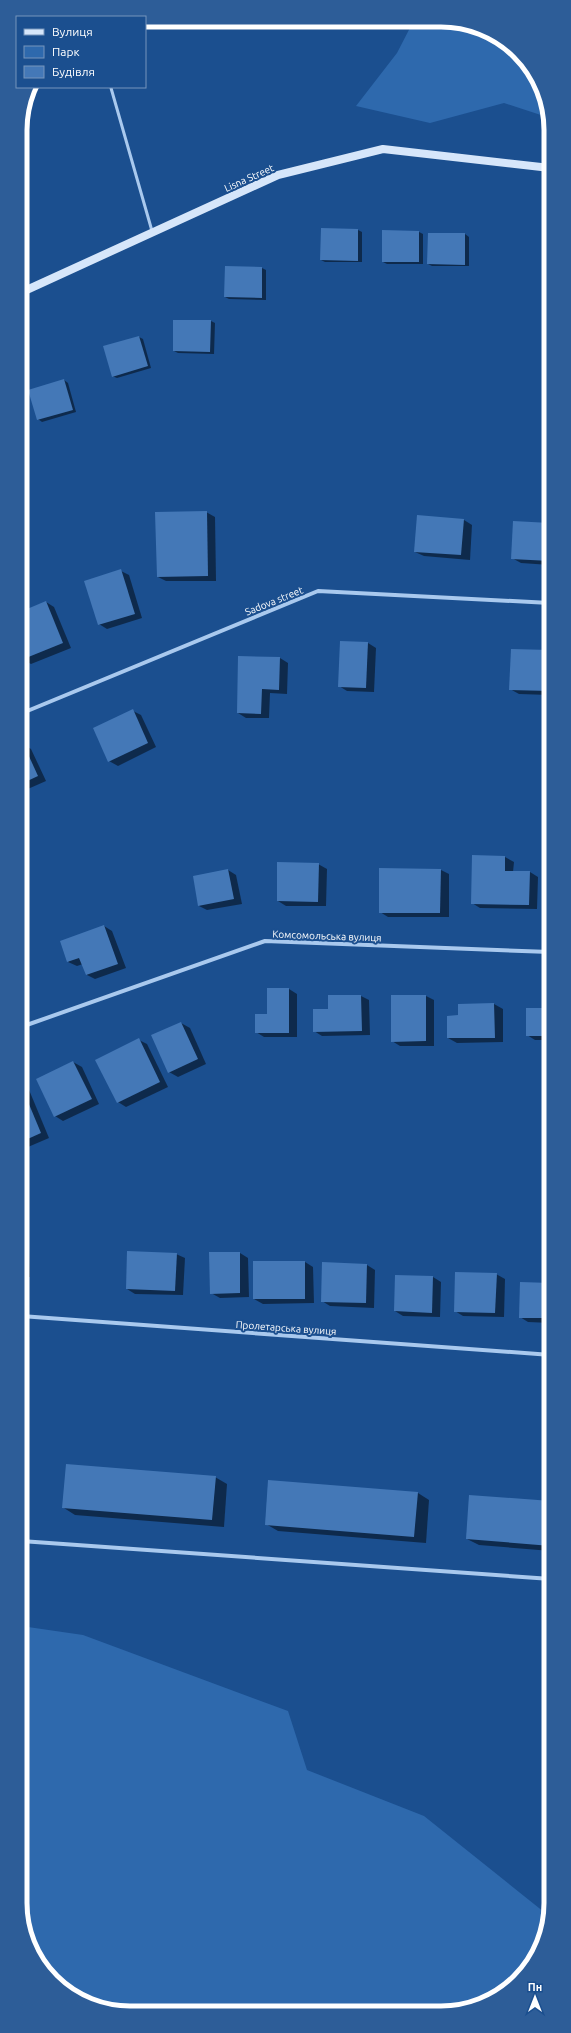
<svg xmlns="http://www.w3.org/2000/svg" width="571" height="2033" font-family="Ubuntu,sans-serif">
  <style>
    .green { fill: #2e69ad }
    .shadow { fill: #0007 }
    .building { fill: #4478b7 }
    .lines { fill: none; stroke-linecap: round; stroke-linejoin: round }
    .lane { stroke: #a9c9ee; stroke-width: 3 }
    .street { stroke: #a9c9ee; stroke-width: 4 }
    .secondary { stroke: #d6e6fa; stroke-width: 8 }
    .labels { text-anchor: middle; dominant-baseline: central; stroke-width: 4; stroke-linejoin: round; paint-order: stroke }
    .street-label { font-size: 10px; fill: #fff; stroke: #1b4f8f }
    .rim { fill: none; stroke: #fff; stroke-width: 5 }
  </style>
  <rect width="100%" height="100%" fill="#1b4f8f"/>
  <g class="green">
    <polygon points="413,22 462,22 496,35 523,57 550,118 504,103 430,123 356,106 397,53"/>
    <polygon points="21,1626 83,1635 288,1711 307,1770 424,1816 549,1916 543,1945 523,1976 496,1998 455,2012 109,2011 75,1998 48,1976 21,1917"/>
  </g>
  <g class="shadow">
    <polygon points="358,230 362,232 362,262 325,262 321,260"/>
    <polygon points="383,231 419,232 423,234 423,264 387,264 383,262"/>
    <polygon points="465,234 469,237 469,266 432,266 428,264"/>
    <polygon points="262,268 266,270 266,300 229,299 225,297"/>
    <polygon points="211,321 215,323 214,354 178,353 174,351"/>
    <polygon points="139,337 143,339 151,368 117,378 112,376"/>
    <polygon points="64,380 68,383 76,412 42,422 38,419"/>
    <polygon points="206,512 215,517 216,581 166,581 158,577"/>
    <polygon points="418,517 464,520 472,525 470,560 424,556 415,552"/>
    <polygon points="514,522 550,524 550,565 521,563 512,558"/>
    <polygon points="121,571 129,575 142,618 107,629 99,624"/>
    <polygon points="46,602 54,607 71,648 31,664 22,659 20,655 20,613"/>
    <polygon points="368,643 376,648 374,692 347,691 339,686"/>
    <polygon points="512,650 550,651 550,695 519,694 510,689"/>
    <polygon points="280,658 288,663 287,694 270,693 269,718 246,718 238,713"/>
    <polygon points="133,711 141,715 156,747 118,766 109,761"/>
    <polygon points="23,744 31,749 46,781 21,792 20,745"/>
    <polygon points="473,856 505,857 514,862 513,872 530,872 538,877 537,909 480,908 472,903"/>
    <polygon points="318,864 327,869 326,906 286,906 278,901"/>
    <polygon points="228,870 236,875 242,904 207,910 199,906"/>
    <polygon points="441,870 449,874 449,917 388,917 380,912"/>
    <polygon points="104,926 112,931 126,968 95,979 87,975 83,964 77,966 68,962"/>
    <polygon points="21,988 26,1004 21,1006"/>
    <polygon points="268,989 289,989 297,994 297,1037 264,1037 256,1032 268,1015"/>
    <polygon points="361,996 369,1000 370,1035 322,1036 314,1031"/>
    <polygon points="426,996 434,1000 434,1046 400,1046 392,1041"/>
    <polygon points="494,1004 503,1009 503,1042 457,1043 448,1038 459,1016 459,1005"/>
    <polygon points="527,1009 550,1009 550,1040 535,1040 527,1035"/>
    <polygon points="181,1023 190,1028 206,1064 178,1077 169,1072 153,1036"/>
    <polygon points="139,1040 147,1044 168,1087 126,1107 118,1102"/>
    <polygon points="73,1062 82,1067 99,1104 63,1121 55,1116"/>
    <polygon points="21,1082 27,1085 49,1138 21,1150"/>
    <polygon points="21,1243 29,1247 30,1277 21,1277"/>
    <polygon points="240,1253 248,1258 249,1297 220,1298 211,1293"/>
    <polygon points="176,1254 185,1258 183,1295 135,1294 127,1289"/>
    <polygon points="305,1262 313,1267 314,1303 263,1304 254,1299"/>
    <polygon points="367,1265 375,1270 374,1308 330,1306 322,1301"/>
    <polygon points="496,1274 505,1279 504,1317 463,1316 455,1311"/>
    <polygon points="433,1277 441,1282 440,1317 403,1316 395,1311"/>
    <polygon points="551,1284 551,1323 528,1322 520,1317"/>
    <polygon points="215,1477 227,1484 224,1527 75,1515 64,1508"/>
    <polygon points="418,1493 429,1500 426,1543 278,1531 266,1524"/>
    <polygon points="551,1502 551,1551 479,1545 467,1539"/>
  </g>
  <g class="building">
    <polygon points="321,228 358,229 358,261 320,260"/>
    <polygon points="382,230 419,231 419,262 382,262"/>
    <polygon points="428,233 465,233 465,265 427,264"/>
    <polygon points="225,266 262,267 262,298 224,297"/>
    <polygon points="173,320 211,320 210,352 173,351"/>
    <polygon points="139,336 148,366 112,377 103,346"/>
    <polygon points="64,379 73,410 37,420 28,390"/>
    <polygon points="207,511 208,576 157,577 155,512"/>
    <polygon points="417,515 464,519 461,555 414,552"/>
    <polygon points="513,521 550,523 550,561 511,559"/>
    <polygon points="121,569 135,614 98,625 84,581"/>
    <polygon points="46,601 63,643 21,660 20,612"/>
    <polygon points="340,641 368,642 366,688 338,687"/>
    <polygon points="511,649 550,650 550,691 509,690"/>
    <polygon points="238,656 280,657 279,690 262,689 261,714 237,713"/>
    <polygon points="133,709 148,743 108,762 93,728"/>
    <polygon points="23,743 38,776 21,784 20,744"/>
    <polygon points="472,855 505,856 505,871 530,871 529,905 471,904"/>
    <polygon points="277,862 319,863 318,902 277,901"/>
    <polygon points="379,868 441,869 440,913 379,913"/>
    <polygon points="228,869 234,899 198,906 193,876"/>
    <polygon points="104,925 118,964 86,975 79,958 67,962 60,941"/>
    <polygon points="267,988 289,988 289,1033 255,1033 255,1014 267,1014"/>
    <polygon points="328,995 361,995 362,1031 313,1032 313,1009 328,1009"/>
    <polygon points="391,995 426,995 426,1041 391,1042"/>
    <polygon points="494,1003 495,1038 447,1038 447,1016 458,1015 458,1004"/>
    <rect x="526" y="1008" width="24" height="28"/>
    <polygon points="181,1022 198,1059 168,1073 151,1035"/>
    <polygon points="139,1038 160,1082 117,1103 95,1060"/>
    <polygon points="73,1061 92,1099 54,1117 36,1079"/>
    <polygon points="21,1085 41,1133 21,1142"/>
    <polygon points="127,1251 177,1253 175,1291 126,1289"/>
    <polygon points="209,1252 240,1252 240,1293 210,1294"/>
    <rect x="253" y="1261" width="52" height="38"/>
    <polygon points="322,1262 367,1264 366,1303 321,1302"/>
    <polygon points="455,1272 497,1273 495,1313 454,1312"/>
    <polygon points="395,1275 433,1276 432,1313 394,1311"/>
    <polygon points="520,1282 551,1283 551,1318 519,1318"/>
    <polygon points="66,1464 216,1476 212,1520 62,1508"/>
    <polygon points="268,1480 418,1492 414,1537 265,1525"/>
    <polygon points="469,1495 551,1501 551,1546 466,1539"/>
  </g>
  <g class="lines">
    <polyline class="lane" points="111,88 152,231"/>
    <g class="street">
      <polyline points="20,714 318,591 550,603"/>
      <polyline points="21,1027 265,941 550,952"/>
      <polyline points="21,1316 551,1355"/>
      <polyline points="21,1541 551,1579"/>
    </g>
    <polyline class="secondary" points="20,293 278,175 383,149 550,168"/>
  </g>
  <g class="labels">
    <g class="street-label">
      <text transform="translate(249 178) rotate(-24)">Lisna Street</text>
      <text transform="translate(274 601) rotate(-22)">Sadova street</text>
      <text transform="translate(327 936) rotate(2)">Комсомольська вулиця</text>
      <text transform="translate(286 1328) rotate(4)">Пролетарська вулиця</text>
    </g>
  </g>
  <path d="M0 0H571V2033H0ZM130 27H441A103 103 0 0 1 544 130V1903A103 103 0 0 1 441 2006H130A103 103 0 0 1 27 1903V130A103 103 0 0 1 130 27Z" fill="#2d5d98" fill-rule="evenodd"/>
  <path class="rim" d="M130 27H441A103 103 0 0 1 544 130V1903A103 103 0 0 1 441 2006H130A103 103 0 0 1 27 1903V130A103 103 0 0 1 130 27Z"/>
  <rect x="16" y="16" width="130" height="72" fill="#1b4f8f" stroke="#7695bc"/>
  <rect x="24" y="29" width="20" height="6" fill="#d6e6fa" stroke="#7695bc"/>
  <text x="52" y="36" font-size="12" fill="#ffffff">Вулиця</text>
  <rect x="24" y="46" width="20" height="12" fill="#2e69ad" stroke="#7695bc"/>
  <text x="52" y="56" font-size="12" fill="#ffffff">Парк</text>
  <rect x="24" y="66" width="20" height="12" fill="#4478b7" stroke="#7695bc"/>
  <text x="52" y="76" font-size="12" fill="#ffffff">Будівля</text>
  <g transform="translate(535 1997)" stroke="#1b4f8f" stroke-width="3" paint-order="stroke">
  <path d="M0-3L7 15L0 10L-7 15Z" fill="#ffffff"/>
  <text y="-6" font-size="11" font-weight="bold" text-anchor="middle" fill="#ffffff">Пн</text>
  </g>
</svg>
